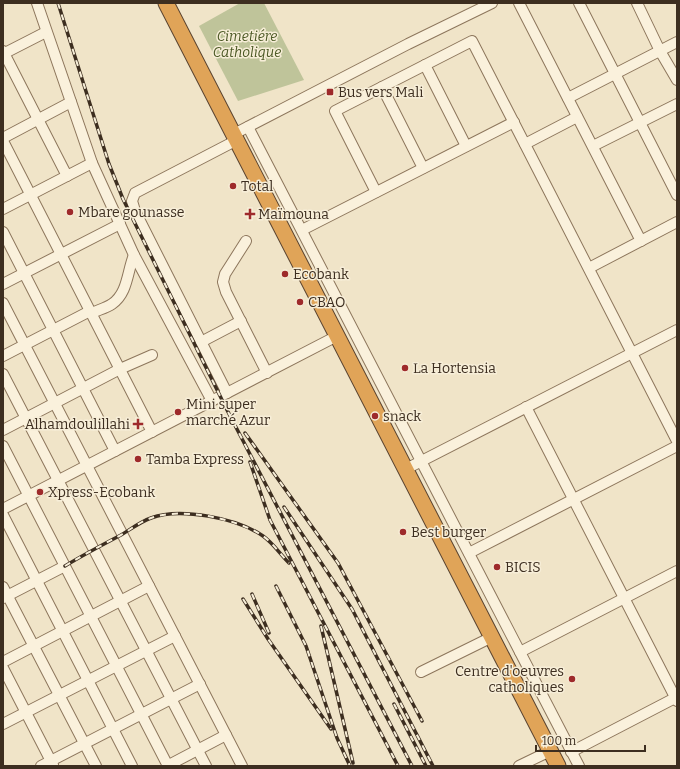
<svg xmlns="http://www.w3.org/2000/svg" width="680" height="769" font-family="Bitter,serif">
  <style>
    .cemetery { fill: #bfc49a }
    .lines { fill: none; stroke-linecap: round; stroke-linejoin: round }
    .minor-casing { stroke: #8d765c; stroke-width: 12 }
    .highway-casing { stroke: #5b4430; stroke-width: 17 }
    .minor { stroke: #faf1dc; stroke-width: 10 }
    .highway { stroke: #e0a458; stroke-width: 15 }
    .rail-casing { stroke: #3d2e20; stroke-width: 3.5 }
    .rail { stroke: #f7eed8; stroke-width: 2; stroke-dasharray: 6; stroke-linecap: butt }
    .poi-dot { fill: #9e2a2b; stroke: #f7eed8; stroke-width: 1.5 }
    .labels { text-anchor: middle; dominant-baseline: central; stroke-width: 3; stroke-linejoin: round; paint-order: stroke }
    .park-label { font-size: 14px; font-style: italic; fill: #4d5a26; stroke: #f7eed8 }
    .poi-label { font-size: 14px; fill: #3d2e20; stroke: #f7eed8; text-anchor: start }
  </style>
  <rect width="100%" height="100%" fill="#f0e4c8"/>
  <polygon class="cemetery" points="240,3 264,3 304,80 238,101 199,26"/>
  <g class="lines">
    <g class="minor-casing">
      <g id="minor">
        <polyline points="37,3 92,163 134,255 212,401"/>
        <polyline points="519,3 641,241"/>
        <polyline points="579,3 677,195"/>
        <polyline points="637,3 660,51 677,80"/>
        <polyline points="3,51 67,176"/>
        <polyline points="3,54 46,32"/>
        <polyline points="425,65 466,146"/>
        <polyline points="382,87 423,168"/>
        <polyline points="568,98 677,42"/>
        <polyline points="248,127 579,766"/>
        <polyline points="234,134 408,44 492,3"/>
        <polyline points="3,138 71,102"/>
        <polyline points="3,141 152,432"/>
        <polyline points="525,144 577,117"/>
        <polyline points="593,146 677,104"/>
        <polyline points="376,192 335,111 472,41 677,441"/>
        <polyline points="3,209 92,163"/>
        <polyline points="302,230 514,122"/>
        <polyline points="3,232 115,451"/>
        <polyline points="246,241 225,274 223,282 226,292 267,373"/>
        <polyline points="589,268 677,222"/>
        <polyline points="3,284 120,224"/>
        <polyline points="3,303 242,766"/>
        <path d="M92 313C98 310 106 308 112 304 128 293 127 272 134 255"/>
        <polyline points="201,342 241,321"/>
        <polyline points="3,356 90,311"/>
        <polyline points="3,374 206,766"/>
        <polyline points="227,393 135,211 132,201 135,193 237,140"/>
        <polyline points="526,407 677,701"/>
        <polyline points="3,430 120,369 152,355"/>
        <polyline points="3,446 168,766"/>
        <polyline points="406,469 677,330"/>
        <polyline points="3,509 337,336"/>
        <polyline points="3,515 132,766"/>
        <polyline points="469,553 677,446"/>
        <polyline points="3,587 96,766"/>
        <polyline points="3,598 65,566"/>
        <polyline points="520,652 677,571"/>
        <polyline points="3,662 149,586"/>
        <polyline points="3,668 53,765"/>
        <polyline points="421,672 492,637"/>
        <polyline points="3,724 175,636"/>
        <polyline points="571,752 675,698"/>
        <polyline points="41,766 200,684"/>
        <polyline points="167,766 226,735"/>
        <polyline points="519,766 550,751"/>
      </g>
    </g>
    <g class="highway-casing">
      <polyline id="highway" points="166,3 558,766"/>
    </g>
    <use href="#minor" class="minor"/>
    <use href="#highway" class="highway"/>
    <g class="rail-casing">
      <g id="rail">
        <polyline points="58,3 109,164 123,199 226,408 412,766"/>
        <polyline points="245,433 338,563 422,721"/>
        <polyline points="250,462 270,520 398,766"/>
        <polyline points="284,507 352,609 433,766"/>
        <path d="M65 566C83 555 102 545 121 535 131 529 140 522 151 518 180 507 237 518 263 536 273 543 280 554 289 563"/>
        <polyline points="276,586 306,646 337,738 350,766"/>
        <polyline points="252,594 269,633"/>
        <polyline points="243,599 268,639 331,729"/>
        <polyline points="321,626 353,763"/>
        <polyline points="394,704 426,766"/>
      </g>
    </g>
    <use href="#rail" class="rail"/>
  </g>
  <g class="poi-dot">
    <rect x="326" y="88" width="8" height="8" rx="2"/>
    <circle cx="233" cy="186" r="4"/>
    <circle cx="70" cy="212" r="4"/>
    <path d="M248 208h4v4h4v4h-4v4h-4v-4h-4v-4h4z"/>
    <circle cx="285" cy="274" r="4"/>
    <circle cx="300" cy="302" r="4"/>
    <circle cx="405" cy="368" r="4"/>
    <circle cx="178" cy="412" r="4"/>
    <circle cx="375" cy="416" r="4"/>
    <path d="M136 418h4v4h4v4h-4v4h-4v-4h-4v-4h4z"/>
    <circle cx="138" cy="459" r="4"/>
    <circle cx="40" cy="492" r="4"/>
    <circle cx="403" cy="532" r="4"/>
    <circle cx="497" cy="567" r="4"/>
    <circle cx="572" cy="679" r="4"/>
  </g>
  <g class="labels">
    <g class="park-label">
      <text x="247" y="36">Cimetiére<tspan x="247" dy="16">Catholique</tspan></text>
    </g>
    <g class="poi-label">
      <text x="338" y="92">Bus vers Mali</text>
      <text x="241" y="186">Total</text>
      <text x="78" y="212">Mbare gounasse</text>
      <text x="258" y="214">Maïmouna</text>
      <text x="293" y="274">Ecobank</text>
      <text x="308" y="302">CBAO</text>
      <text x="413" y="368">La Hortensia</text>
      <text x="186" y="404">Mini super<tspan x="186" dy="16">marché Azur</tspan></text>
      <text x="383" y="416">snack</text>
      <text x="130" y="424" text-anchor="end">Alhamdoulillahi</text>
      <text x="146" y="459">Tamba Express</text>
      <text x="48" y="492">Xpress-Ecobank</text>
      <text x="411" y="532">Best burger</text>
      <text x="505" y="567">BICIS</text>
      <text x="564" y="671" text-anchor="end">Centre d'oeuvres<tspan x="564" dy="16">catholiques</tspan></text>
    </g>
  </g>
  <rect width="680" height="769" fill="none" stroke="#3d2e20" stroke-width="8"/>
  <path d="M536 745v6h109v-6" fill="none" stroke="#3d2e20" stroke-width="2"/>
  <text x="542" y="745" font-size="12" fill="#3d2e20" stroke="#f7eed8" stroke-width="3" paint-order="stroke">100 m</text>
</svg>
